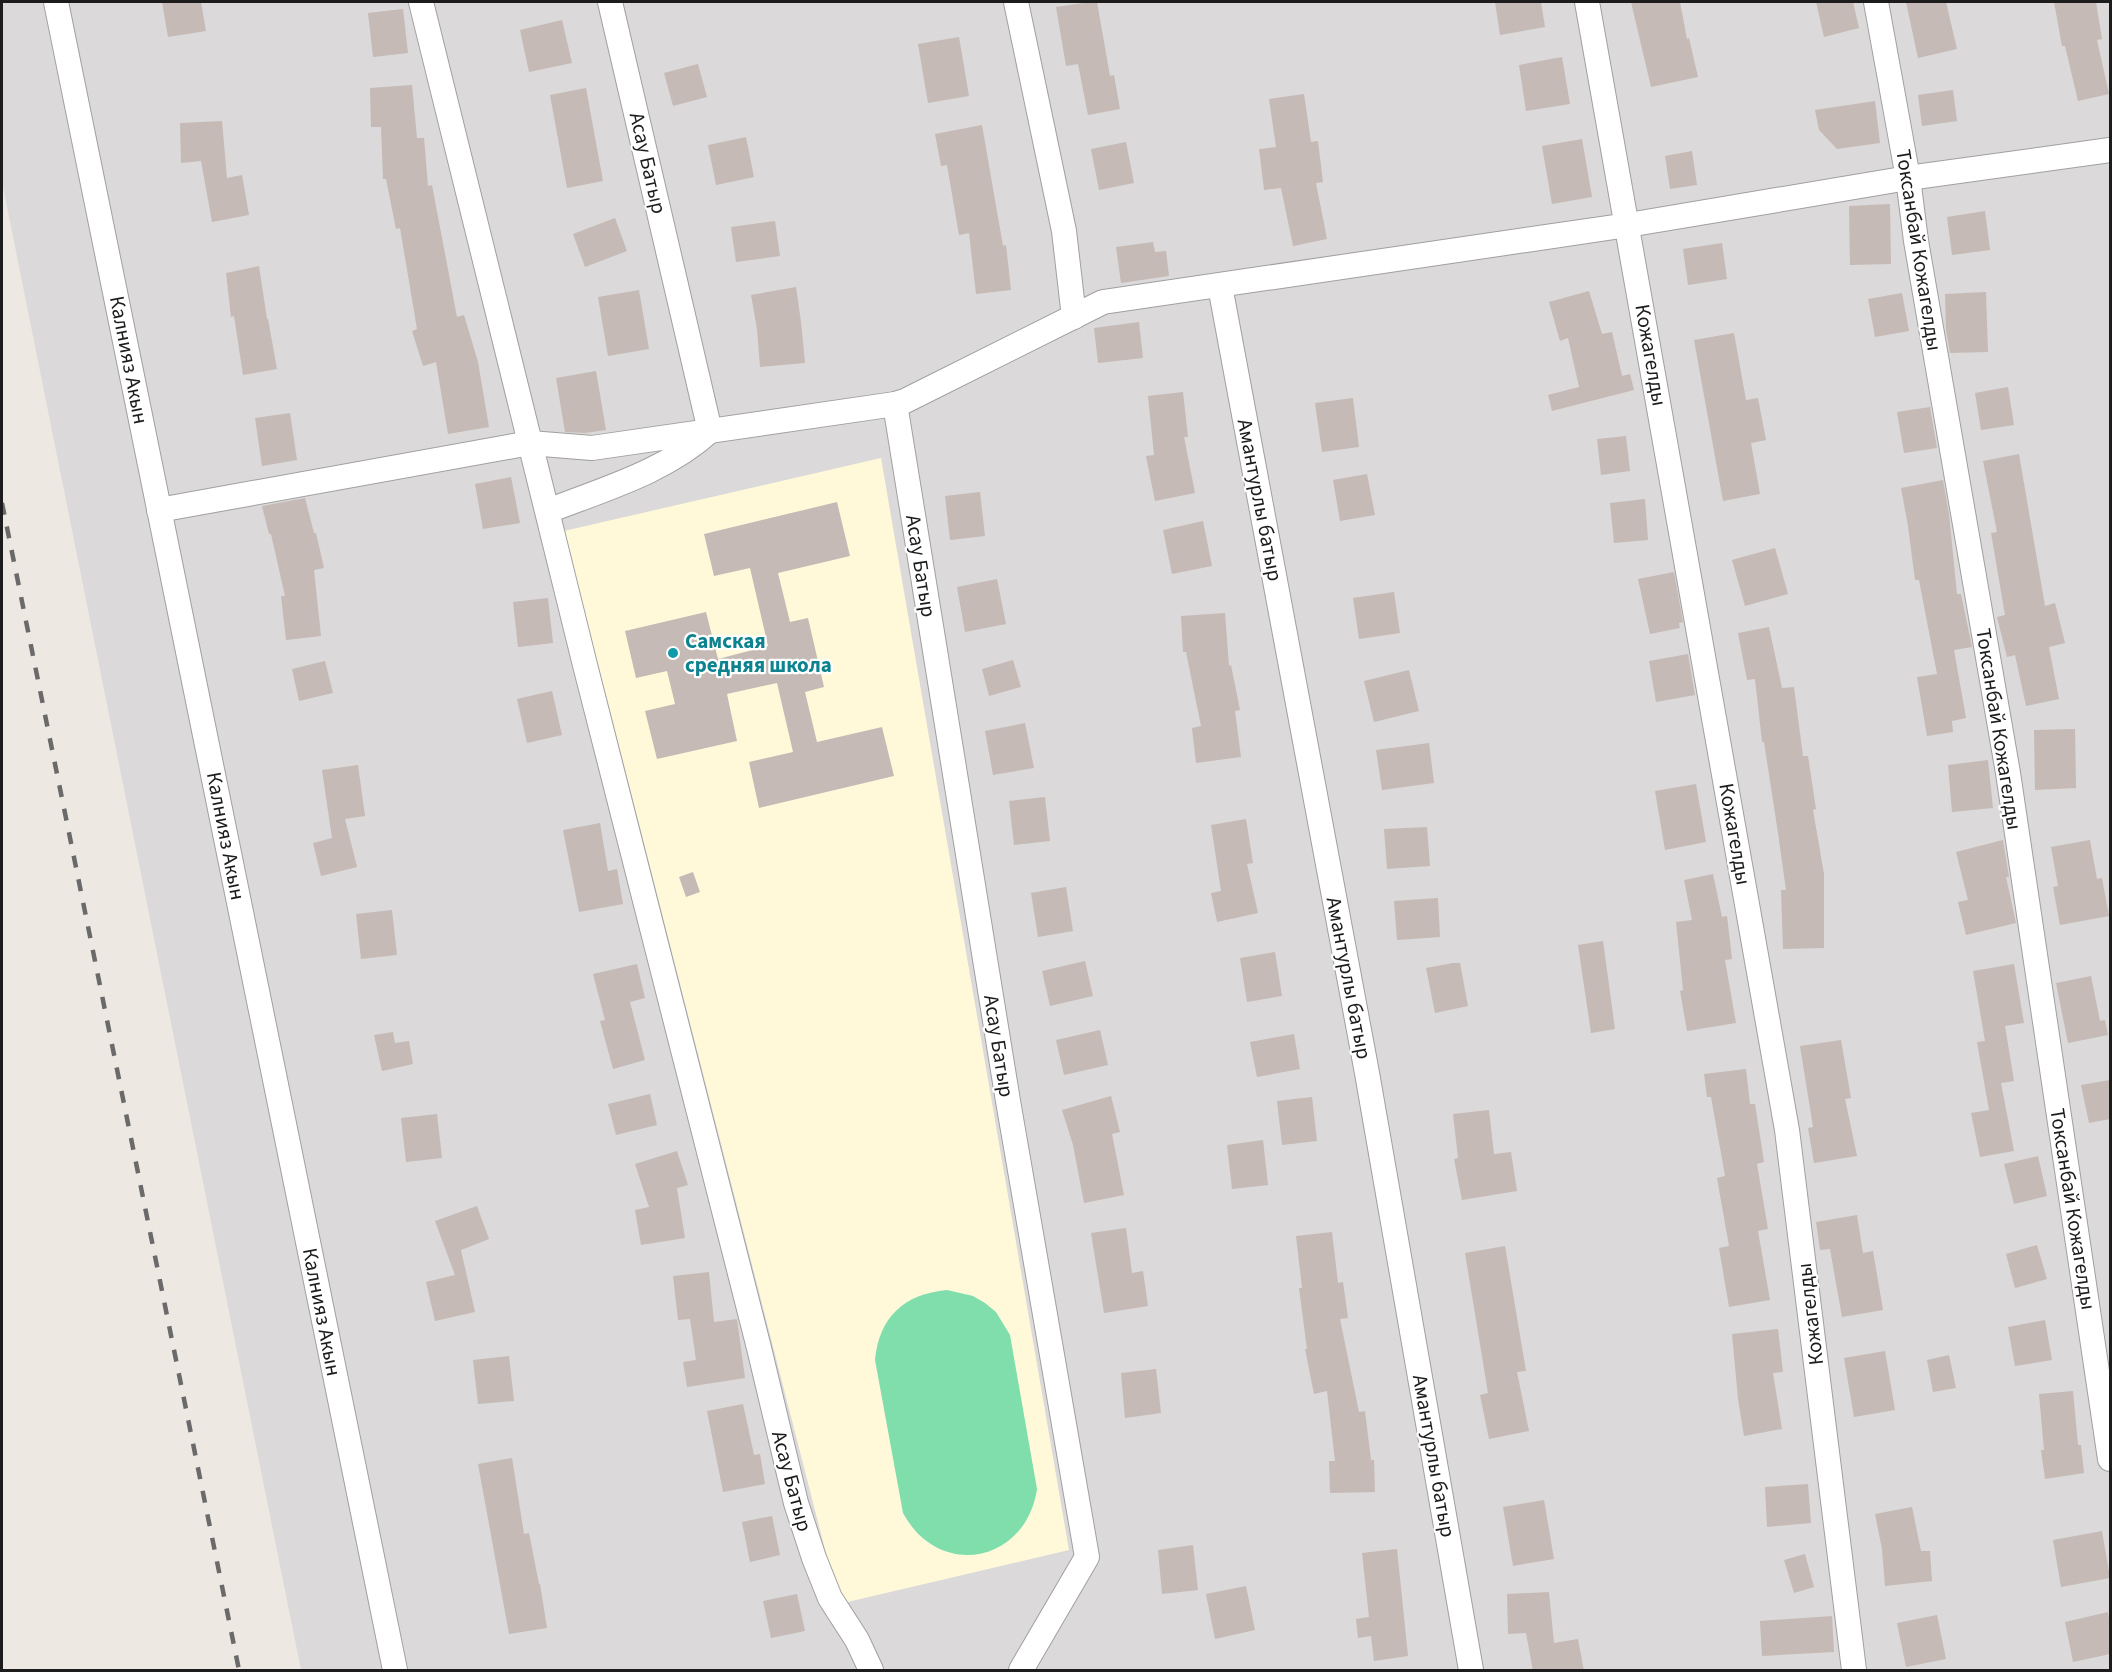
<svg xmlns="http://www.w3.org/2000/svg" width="2112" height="1672" font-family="'Source Sans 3',sans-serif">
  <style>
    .residential { fill: #dbd9da }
    .education { fill: #fff9da }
    .pitch { fill: #7fdeab }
    .building { fill: #c5bab5 }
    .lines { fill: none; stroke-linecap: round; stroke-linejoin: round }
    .minor-casing { stroke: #a0a0a0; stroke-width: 26 }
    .minor { stroke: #fff; stroke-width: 24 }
    .rail { stroke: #6a6a6a; stroke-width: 4.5; stroke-dasharray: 12 12; stroke-linecap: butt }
    .culture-dot { fill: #0f9aa8; stroke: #fff; stroke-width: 2 }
    .labels { text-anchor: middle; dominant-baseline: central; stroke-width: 4.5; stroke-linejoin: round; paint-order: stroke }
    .street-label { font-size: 21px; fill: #1c1c1c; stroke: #fff }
    .culture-label { font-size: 21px; font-weight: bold; fill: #0d838f; stroke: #fff; text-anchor: start }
  </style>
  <rect width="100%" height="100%" fill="#eee8e2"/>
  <polygon class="residential" points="2,2 2110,2 2110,1670 301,1670 2,182"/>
  <polygon class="education" points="881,458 1069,1550 839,1604 564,531"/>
  <path class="pitch" d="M947 1290 973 1296 985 1303 996 1312 1010 1335 1037 1489C1026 1563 939 1580 903 1513L875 1360C879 1317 904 1294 947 1290Z"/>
  <g class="building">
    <polygon points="162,2 201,2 206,31 168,37"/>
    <polygon points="1090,2 1097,2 1110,76 1114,75 1120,109 1088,115 1078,64 1066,66 1056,7"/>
    <polygon points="1495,2 1541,2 1545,27 1500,35"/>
    <polygon points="1631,2 1680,2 1687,39 1689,38 1698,77 1651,87"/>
    <polygon points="1816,2 1853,2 1859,28 1824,37"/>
    <polygon points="1906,2 1946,2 1957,49 1918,58"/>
    <polygon points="2054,2 2096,2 2102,39 2097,40 2109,94 2078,101 2065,46 2062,46"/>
    <polygon points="403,9 408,53 373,57 368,13"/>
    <polygon points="562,20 572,63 529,72 520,30"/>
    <polygon points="959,37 969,96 928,103 918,44"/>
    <polygon points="1562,57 1570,104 1526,111 1519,65"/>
    <polygon points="698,64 707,97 673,106 664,73"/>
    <polygon points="412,85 417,138 424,138 428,186 432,185 457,317 464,315 478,362 489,427 448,434 436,362 423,366 412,331 417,329 400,228 396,229 386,179 383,179 381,127 371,127 370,88"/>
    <polygon points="586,88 603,181 567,188 550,95"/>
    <polygon points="1953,90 1957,121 1922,126 1918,95"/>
    <polygon points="1304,94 1311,142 1318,141 1323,182 1316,183 1327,239 1293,246 1281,188 1264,190 1259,149 1276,147 1269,99"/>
    <polygon points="1875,101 1880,143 1837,149 1819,130 1815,110"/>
    <polygon points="222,121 227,178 242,175 249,215 212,222 201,161 181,163 180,123"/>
    <polygon points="982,125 1003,246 1006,245 1011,290 976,294 969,233 959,235 947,165 941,166 935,134"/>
    <polygon points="746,137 754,177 716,185 708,145"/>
    <polygon points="1582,139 1592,197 1552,204 1542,146"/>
    <polygon points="1126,142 1134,183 1099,190 1091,149"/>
    <polygon points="1692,151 1697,185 1670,189 1665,156"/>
    <polygon points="1890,204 1891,264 1850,265 1849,206"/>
    <polygon points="1985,211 1990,250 1952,255 1947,217"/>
    <polygon points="615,218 627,251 585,267 573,234"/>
    <polygon points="775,221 780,256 736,262 731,227"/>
    <polygon points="1153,242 1155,252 1166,251 1169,276 1121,283 1116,247"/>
    <polygon points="1722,243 1727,279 1688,285 1683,249"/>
    <polygon points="259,266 267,319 268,319 277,369 243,375 234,316 231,317 226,273"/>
    <polygon points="796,287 801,322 805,363 760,367 757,329 751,295"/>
    <polygon points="639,290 649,349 608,356 598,297"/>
    <polygon points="1589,291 1602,334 1612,332 1622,376 1630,374 1634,390 1552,411 1548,395 1579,387 1568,338 1560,341 1549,302"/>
    <polygon points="1986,292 1988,352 1950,353 1946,330 1945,294"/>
    <polygon points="1902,293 1909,331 1875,337 1868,299"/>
    <polygon points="1139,322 1143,358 1098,363 1094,328"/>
    <polygon points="1734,333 1746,400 1758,398 1766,440 1751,443 1760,494 1723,501 1694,340"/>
    <polygon points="596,371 606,430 585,433 565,432 556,378"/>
    <polygon points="2008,387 2014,425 1981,430 1975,393"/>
    <polygon points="1183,392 1188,437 1184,437 1195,493 1155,501 1146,456 1154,455 1148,396"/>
    <polygon points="1353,398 1359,447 1322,452 1315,403"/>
    <polygon points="1930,407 1937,448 1904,453 1897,412"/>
    <polygon points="290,413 297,460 262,466 255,418"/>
    <polygon points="1626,436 1630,471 1601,475 1597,439"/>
    <polygon points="2019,454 2045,606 2055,603 2065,643 2049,647 2059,699 2026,706 2015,655 2007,657 1997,617 2005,615 1991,533 1997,532 1983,461"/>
    <polygon points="1367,474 1375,515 1340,521 1333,480"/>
    <polygon points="511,477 520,523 483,529 475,484"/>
    <polygon points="1943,480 1949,514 1957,594 1961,594 1972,647 1954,650 1966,718 1952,721 1953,732 1927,736 1917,677 1937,674 1919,580 1915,580 1908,526 1901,488"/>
    <polygon points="980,492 985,536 950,540 945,496"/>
    <polygon points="305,498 314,533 316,533 324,568 314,570 321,636 286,640 281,596 285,596 271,534 269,534 262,506"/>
    <polygon points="1645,499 1648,540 1614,543 1610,503"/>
    <polygon points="837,502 850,556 778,573 790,622 808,618 824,687 805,692 817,742 882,727 894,776 759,808 749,762 793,752 777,683 727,694 737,741 657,759 645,711 675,704 667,671 636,678 625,631 706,612 718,659 768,646 750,568 714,576 704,534"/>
    <polygon points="1203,521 1212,566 1172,574 1163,530"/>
    <polygon points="1775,548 1788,594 1745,606 1732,560"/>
    <polygon points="1674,572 1683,622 1679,623 1680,628 1650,634 1638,579"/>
    <polygon points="997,579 1006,624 965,632 957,587"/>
    <polygon points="1394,592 1400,633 1359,639 1353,598"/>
    <polygon points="548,598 553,643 518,647 513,602"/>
    <polygon points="1225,613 1229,666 1231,665 1240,710 1235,711 1241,757 1196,763 1192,728 1201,726 1186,652 1183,652 1181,616"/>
    <polygon points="1769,627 1782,688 1794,687 1803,756 1808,756 1816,809 1813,810 1824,874 1824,948 1783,949 1781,890 1786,890 1778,833 1764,742 1762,742 1755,679 1747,680 1738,633"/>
    <polygon points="1688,654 1695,695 1656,702 1649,661"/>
    <polygon points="1013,660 1021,687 989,696 982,669"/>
    <polygon points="325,661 333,693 299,701 292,669"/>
    <polygon points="1409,670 1419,711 1374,722 1364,681"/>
    <polygon points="552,691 562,735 527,743 517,699"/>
    <polygon points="1025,723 1034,768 993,775 985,731"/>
    <polygon points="2075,729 2076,788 2035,790 2034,730"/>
    <polygon points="1429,743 1434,783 1382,790 1376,750"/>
    <polygon points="1988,760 1993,808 1952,812 1948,765"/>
    <polygon points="358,765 365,816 345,819 357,867 321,876 313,843 332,838 322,770"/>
    <polygon points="1696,784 1706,842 1665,850 1655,791"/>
    <polygon points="1045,797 1050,841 1014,845 1009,801"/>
    <polygon points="1246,819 1253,863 1247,864 1258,913 1217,922 1211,893 1221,891 1211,825"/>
    <polygon points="600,823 608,871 617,869 623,904 579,912 563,830"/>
    <polygon points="1427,827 1430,866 1387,869 1384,829"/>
    <polygon points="2003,840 2009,877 2006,877 2016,923 1966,935 1958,902 1968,900 1956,852"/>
    <polygon points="2090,840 2097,879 2102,878 2109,916 2060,925 2053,887 2058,886 2051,847"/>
    <polygon points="693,872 700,892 686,897 679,877"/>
    <polygon points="1713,874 1722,917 1727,916 1732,959 1725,960 1736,1023 1687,1031 1680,991 1683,990 1676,922 1692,920 1684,880"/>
    <polygon points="1066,887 1073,931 1038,937 1031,893"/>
    <polygon points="1438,898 1440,937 1397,940 1394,901"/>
    <polygon points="392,910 397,955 361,959 356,914"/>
    <polygon points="1603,941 1615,1029 1591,1033 1578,945"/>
    <polygon points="1275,952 1282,996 1247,1002 1240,958"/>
    <polygon points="1085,961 1093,996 1050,1006 1042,971"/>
    <polygon points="1453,963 1460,963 1468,1006 1435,1013 1426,968"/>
    <polygon points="637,964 645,998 630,1002 645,1060 613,1069 600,1021 605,1020 593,974"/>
    <polygon points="2014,964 2024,1023 2005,1026 2014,1081 2001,1083 2014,1151 1980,1157 1971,1113 1989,1110 1977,1042 1985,1041 1973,971"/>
    <polygon points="2091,976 2100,1021 2105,1020 2108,1035 2068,1043 2056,983"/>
    <polygon points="1100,1030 1108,1065 1064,1075 1056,1040"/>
    <polygon points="393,1032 395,1043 409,1041 413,1064 382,1071 374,1035"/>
    <polygon points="1294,1034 1300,1069 1257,1077 1250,1042"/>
    <polygon points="1841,1040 1851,1098 1845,1099 1857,1156 1814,1163 1808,1128 1813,1127 1800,1046"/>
    <polygon points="1746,1069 1750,1104 1755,1104 1764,1162 1757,1164 1768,1229 1758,1231 1770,1300 1729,1307 1719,1248 1729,1246 1717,1178 1725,1176 1711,1097 1707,1097 1704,1074"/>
    <polygon points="2110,1080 2110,1119 2089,1123 2081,1085"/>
    <polygon points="650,1094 657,1125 616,1135 608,1104"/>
    <polygon points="1111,1096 1120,1132 1112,1134 1124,1195 1084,1203 1073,1145 1062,1110"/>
    <polygon points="1312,1097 1317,1141 1282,1145 1277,1101"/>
    <polygon points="1489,1110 1494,1154 1511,1152 1517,1191 1462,1200 1454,1159 1458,1158 1453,1114"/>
    <polygon points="437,1114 442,1158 406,1162 401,1118"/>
    <polygon points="1263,1140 1268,1185 1232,1189 1227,1145"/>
    <polygon points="677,1151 688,1185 677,1188 685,1238 641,1245 635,1210 649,1207 635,1164"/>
    <polygon points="2038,1156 2047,1196 2014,1204 2004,1164"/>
    <polygon points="477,1206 489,1239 461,1250 475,1312 435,1321 426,1282 455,1275 435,1221"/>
    <polygon points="1857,1215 1863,1253 1873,1251 1883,1310 1842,1317 1830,1249 1820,1250 1816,1222"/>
    <polygon points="1126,1228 1132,1273 1143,1271 1148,1306 1104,1313 1091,1233"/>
    <polygon points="1332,1232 1338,1283 1343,1282 1348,1318 1340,1319 1359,1412 1365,1411 1371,1460 1374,1460 1375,1492 1330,1493 1329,1461 1335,1461 1327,1391 1314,1394 1305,1349 1307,1349 1299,1288 1302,1288 1296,1236"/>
    <polygon points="2037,1245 2047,1279 2015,1288 2006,1254"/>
    <polygon points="1505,1246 1526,1371 1517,1372 1529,1431 1489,1439 1480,1395 1488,1393 1465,1253"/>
    <polygon points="709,1272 714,1322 737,1319 745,1378 687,1387 683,1362 696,1360 690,1319 678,1320 673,1276"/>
    <polygon points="2045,1320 2052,1360 2015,1366 2008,1327"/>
    <polygon points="1778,1329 1783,1372 1773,1373 1782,1429 1744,1436 1738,1399 1732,1334"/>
    <polygon points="1885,1351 1895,1410 1854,1417 1844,1358"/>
    <polygon points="1949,1355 1956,1388 1933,1392 1927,1360"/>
    <polygon points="509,1356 514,1401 478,1404 473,1360"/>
    <polygon points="1156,1369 1161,1413 1125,1418 1121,1373"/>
    <polygon points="2073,1391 2078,1445 2081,1445 2084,1473 2045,1479 2041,1450 2044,1450 2039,1394"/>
    <polygon points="743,1404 754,1455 760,1454 765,1484 723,1492 707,1411"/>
    <polygon points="512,1458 524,1534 529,1533 539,1584 540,1584 547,1628 509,1634 478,1464"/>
    <polygon points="1808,1484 1811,1523 1767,1527 1765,1487"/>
    <polygon points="1544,1500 1554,1559 1513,1566 1503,1507"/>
    <polygon points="1912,1507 1921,1551 1930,1551 1932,1581 1885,1586 1882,1549 1875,1514"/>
    <polygon points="772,1516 780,1555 750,1562 742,1522"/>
    <polygon points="2102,1531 2110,1578 2061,1587 2053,1540"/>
    <polygon points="1193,1545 1198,1590 1162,1594 1158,1550"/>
    <polygon points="1397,1549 1408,1656 1374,1661 1371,1636 1358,1638 1356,1619 1369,1617 1362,1553"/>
    <polygon points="1805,1554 1814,1587 1794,1593 1784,1560"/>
    <polygon points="1246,1586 1255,1630 1215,1639 1206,1594"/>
    <polygon points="1549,1592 1554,1643 1578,1639 1584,1671 1533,1671 1526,1633 1508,1634 1507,1594"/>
    <polygon points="797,1594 805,1631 771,1638 763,1601"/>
    <polygon points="2108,1612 2110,1625 2110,1654 2073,1662 2065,1622"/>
    <polygon points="1937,1615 1946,1659 1906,1667 1897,1623"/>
    <polygon points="1832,1616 1834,1652 1762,1656 1760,1621"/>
  </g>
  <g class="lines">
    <g class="minor-casing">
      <g id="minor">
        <polyline points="56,2 395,1670"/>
        <polyline points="421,2 585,665 759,1348 796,1503 814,1558 830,1598 857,1640 871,1670"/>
        <polyline points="1016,2 1064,231 1074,317"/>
        <polyline points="1587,2 1787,1130 1854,1670"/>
        <polyline points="1876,2 1908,178 1916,241 2008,773 2110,1459"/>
        <polyline points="1220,286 1367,1073 1471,1670"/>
        <polyline points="895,404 1008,1101 1087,1557 1021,1670"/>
        <polyline points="159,510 530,443 592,448 895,404 905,401 1103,302 1628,225 1908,178 2110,150"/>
        <path d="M548 511C604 489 665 472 710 431L610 2"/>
      </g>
    </g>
    <use href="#minor" class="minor"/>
    <polyline class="rail" points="2,503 239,1670"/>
  </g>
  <circle class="culture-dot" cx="673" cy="653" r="6"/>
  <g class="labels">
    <g class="street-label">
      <text transform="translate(648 163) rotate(77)">Асау Батыр</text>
      <text transform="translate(1919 250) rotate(81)">Токсанбай Кожагелды</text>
      <text transform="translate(1651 355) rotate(80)">Кожагелды</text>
      <text transform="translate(129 360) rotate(79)">Калнияз Акын</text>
      <text transform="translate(1260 500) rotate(79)">Амантурлы батыр</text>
      <text transform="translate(921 566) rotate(81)">Асау Батыр</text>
      <text transform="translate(1999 729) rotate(81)">Токсанбай Кожагелды</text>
      <text transform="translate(1735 834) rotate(80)">Кожагелды</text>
      <text transform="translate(226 836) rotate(79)">Калнияз Акын</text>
      <text transform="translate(1349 978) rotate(79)">Амантурлы батыр</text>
      <text transform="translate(999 1046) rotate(81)">Асау Батыр</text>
      <text transform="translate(2073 1209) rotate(81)">Токсанбай Кожагелды</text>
      <text transform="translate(322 1312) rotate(79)">Калнияз Акын</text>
      <text transform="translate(1810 1314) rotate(-97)">Кожагелды</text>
      <text transform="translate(1434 1456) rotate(80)">Амантурлы батыр</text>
      <text transform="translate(792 1481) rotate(75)">Асау Батыр</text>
    </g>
    <g class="culture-label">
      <text x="685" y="641">Самская<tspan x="685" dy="24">средняя школа</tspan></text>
    </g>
  </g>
  <rect width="2112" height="1672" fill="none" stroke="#1c1c1c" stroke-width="6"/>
</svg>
